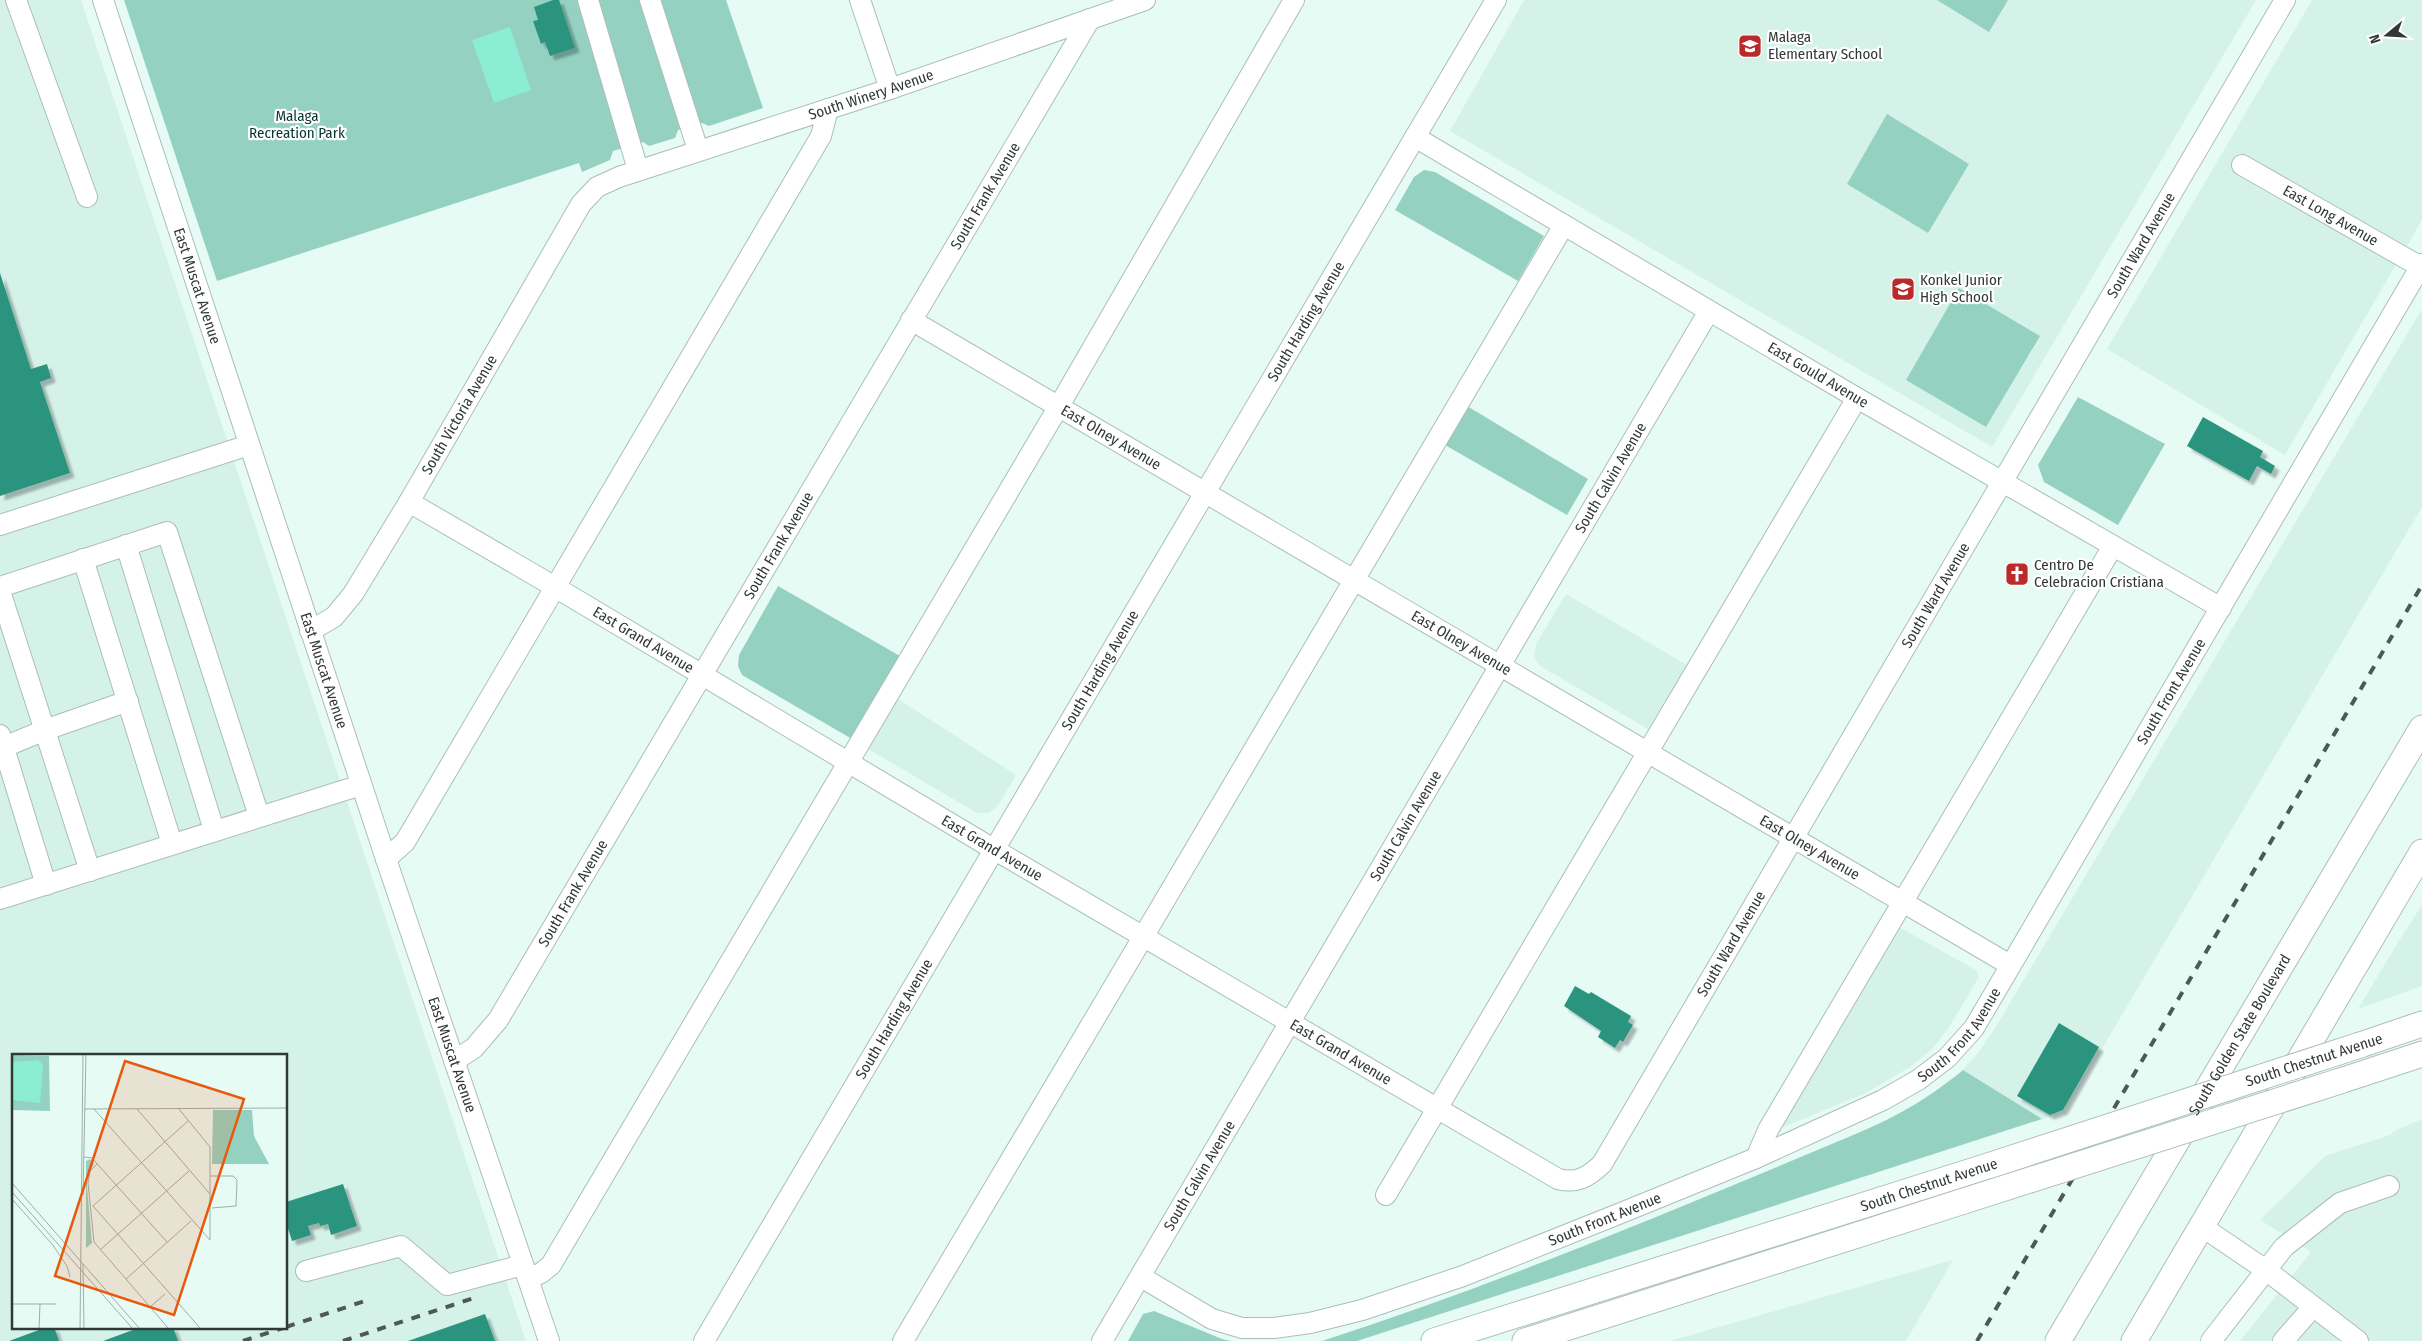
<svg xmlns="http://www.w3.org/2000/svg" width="2422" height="1341" font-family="'Fira Sans Condensed',sans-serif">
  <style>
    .built { fill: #d5f2e9; fill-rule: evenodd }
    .green { fill: #95d1c1 }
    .water { fill: #8cedd5 }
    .building { fill: #2c947f; filter: url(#shadow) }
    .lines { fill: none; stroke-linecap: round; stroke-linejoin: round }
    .minor-casing { stroke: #abbeb9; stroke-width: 22 }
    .major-casing { stroke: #abbeb9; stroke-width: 27 }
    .minor { stroke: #fff; stroke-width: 20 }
    .major { stroke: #fff; stroke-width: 25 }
    .rail { stroke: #4e5856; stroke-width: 4; stroke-dasharray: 9 9; stroke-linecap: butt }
    .major-bridge-casing { stroke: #abbeb9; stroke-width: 27; stroke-linecap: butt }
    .major-bridge { stroke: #fff; stroke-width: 25 }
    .labels { text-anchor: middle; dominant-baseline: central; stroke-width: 4.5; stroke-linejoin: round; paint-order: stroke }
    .poi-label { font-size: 15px; fill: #313937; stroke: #fff; text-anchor: start }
    .street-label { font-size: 15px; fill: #313937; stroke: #fff }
    .park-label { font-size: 15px; fill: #07362d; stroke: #fff }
    .inset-road { fill: none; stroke: #9eada9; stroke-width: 1 }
    .view { fill: #e8590c; fill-opacity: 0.15; stroke: #e8590c; stroke-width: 2.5 }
    .inset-edge { fill: none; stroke: #313937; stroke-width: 2.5 }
  </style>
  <defs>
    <filter id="shadow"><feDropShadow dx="4.5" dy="4.5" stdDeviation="1" flood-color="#0004"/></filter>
  </defs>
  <rect width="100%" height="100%" fill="#e7fbf5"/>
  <g class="built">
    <path d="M0 0H81L526 1341H0ZM14 1055H286V1327H14Z"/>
    <polygon points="1524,0 2256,0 1992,447 1450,131"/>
    <polygon points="2312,0 2422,0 2422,220 2285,455 2107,349"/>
    <polygon points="2422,309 2422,507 2064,1113 2042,1119 1963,1070 1981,1049 1998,1023"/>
    <polygon points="1566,594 1687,665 1648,729 1540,666 1534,657 1536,644"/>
    <polygon points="898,699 1016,775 997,807 988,813 977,813 868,749"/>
    <polygon points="2422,905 2422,986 2358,1009 2400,939"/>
    <polygon points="1897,926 1976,970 1979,977 1948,1029 1931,1050 1910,1067 1866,1093 1781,1128"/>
    <polygon points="2422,1119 2422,1341 2240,1341 2311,1252 2260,1220 2325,1156 2393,1134 2392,1132"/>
    <polygon points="1953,1260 1906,1341 1670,1341"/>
  </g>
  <g class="green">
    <polygon points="124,0 726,0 763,108 709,126 702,123 678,130 675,138 649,146 643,142 613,151 610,160 582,172 579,163 217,281"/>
    <polygon points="1937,0 2008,0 1989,32"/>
    <polygon points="1887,114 1969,164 1928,233 1847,184"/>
    <polygon points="1424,170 1435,172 1544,236 1518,281 1395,210 1414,177"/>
    <polygon points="1959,288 2040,336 1986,427 1906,380"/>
    <polygon points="2078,397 2165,444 2118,525 2044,482 2038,465"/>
    <polygon points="1467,406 1588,479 1567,515 1445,445"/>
    <polygon points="778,586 900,656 852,739 742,675 738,666 739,655"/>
    <path d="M1963 1070 2042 1119 1357 1341H1322C1505 1282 1681 1207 1858 1133 1898 1116 1929 1098 1963 1070Z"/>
    <polygon points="1154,1311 1222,1339 1231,1341 1128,1341 1143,1314"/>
  </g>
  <polygon class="water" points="510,27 531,90 494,103 472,40"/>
  <g class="building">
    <polygon points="553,0 559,0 575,48 550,56 545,42 541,44 533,21 538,20 534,7"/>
    <polygon points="0,273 31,369 47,364 51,378 40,382 70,473 0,496"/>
    <polygon points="2203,417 2263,451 2260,457 2275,466 2271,474 2257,466 2249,481 2187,446"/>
    <polygon points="1575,986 1589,994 1591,992 1631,1016 1628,1022 1633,1025 1623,1042 1620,1040 1615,1048 1598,1037 1601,1031 1564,1006"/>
    <polygon points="2059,1023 2099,1047 2063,1110 2050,1115 2017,1096"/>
    <polygon points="343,1184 357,1226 331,1235 328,1224 320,1226 319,1223 308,1226 311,1235 292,1241 286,1222 286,1202"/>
    <polygon points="485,1314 495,1341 408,1341"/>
    <polygon points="47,1327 54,1327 59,1341 9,1341"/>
    <polygon points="141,1327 173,1327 178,1341 103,1341"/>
  </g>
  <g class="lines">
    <g class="minor-casing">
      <g id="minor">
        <polyline points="16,0 87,197"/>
        <path id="s1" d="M103 0 386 859 549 1341"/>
        <polyline points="588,0 638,170"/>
        <polyline points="650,0 698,150"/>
        <polyline points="860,0 890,89"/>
        <path id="s2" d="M1415 137 1857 398 2221 608"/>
        <path id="s3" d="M2242 165 2421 267"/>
        <path id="s4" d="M911 320 2010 965"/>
        <path id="s5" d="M409 502 555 587 995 850 1558 1179C1577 1184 1588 1177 1602 1164L2285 0"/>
        <polyline points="0,525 249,445"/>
        <polyline points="126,545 214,830"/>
        <polyline points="83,559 172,844"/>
        <polyline points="0,587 167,532 259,816"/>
        <polyline points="0,591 90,871"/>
        <path id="s6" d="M310 631 334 617 353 594 409 502 581 204 597 187 619 177 890 89 1145 0"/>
        <polyline points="0,735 46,885"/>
        <polyline points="4,747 45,730 128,701"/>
        <polyline points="386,859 405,842 821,136 828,109"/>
        <polyline points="0,899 361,785"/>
        <path id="s7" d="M454 1061 474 1048 498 1020 1090 19"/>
        <polyline points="1756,1158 1768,1130 2113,546"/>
        <polyline points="1386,1195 1857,398"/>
        <polyline points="2201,1226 2266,1270 2358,1341"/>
        <polyline points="306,1271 401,1246 447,1285 523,1265"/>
        <path id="s8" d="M1141 1277 1212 1319 1242 1328H1274L1310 1323 1362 1310 1463 1276 1621 1213 1756 1158 1883 1100 1918 1080 1947 1058 1974 1028 2422 264"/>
        <polyline points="528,1279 541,1273 551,1265 1059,406 1294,0"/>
        <path id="s9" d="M704 1341 1496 0"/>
        <path d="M903 1341C1125 970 1343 597 1564 225"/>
        <path id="s10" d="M1102 1341 1709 311"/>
        <polyline points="2211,1341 2284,1247 2340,1203 2389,1186"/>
        <polyline points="2283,1341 2313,1307"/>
      </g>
    </g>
    <g class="major-casing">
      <g id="major">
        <polyline points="2360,1045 2422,1024"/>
        <polyline points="2340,1081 2422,1054"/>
        <polyline points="1434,1341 1991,1165"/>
        <polyline points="1525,1341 1964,1201"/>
        <path id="s11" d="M2058 1341 2422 728"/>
        <polyline points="2134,1341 2422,852"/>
      </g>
    </g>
    <use href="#minor" class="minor"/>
    <use href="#major" class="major"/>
    <g class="rail">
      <polyline points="286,1327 371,1299"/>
      <polyline points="243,1341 286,1327"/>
      <polyline points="343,1341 474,1298"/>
      <polyline points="1977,1341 2422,585"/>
    </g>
    <g class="major-bridge-casing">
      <g id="major-bridge">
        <polyline points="1991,1165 2360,1045"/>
        <polyline points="1964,1201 2340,1081"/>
      </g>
    </g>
    <use href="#major-bridge" class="major-bridge"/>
  </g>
  <defs>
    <g id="school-square" transform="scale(1.25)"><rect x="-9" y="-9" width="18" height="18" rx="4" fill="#b92a2b" stroke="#fff"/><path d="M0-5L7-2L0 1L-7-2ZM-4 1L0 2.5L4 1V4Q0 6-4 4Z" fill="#fff"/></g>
    <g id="church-square" transform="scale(1.25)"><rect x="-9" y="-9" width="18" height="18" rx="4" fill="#b92a2b" stroke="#fff"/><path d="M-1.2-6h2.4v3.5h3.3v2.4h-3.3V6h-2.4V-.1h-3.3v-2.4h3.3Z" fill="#fff"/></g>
  </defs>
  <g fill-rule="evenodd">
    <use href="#school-square" x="1750" y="46"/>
    <use href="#school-square" x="1903" y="289"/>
    <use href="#church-square" x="2017" y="574"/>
  </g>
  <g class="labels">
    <g class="poi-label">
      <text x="1768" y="37">Malaga<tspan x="1768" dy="17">Elementary School</tspan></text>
      <text x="1920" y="280">Konkel Junior<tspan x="1920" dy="17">High School</tspan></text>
      <text x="2034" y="565">Centro De<tspan x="2034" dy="17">Celebracion Cristiana</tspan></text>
    </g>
    <g class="street-label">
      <text stroke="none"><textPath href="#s6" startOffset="822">South Winery Avenue</textPath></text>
      <text stroke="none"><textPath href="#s7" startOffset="1018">South Frank Avenue</textPath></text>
      <text stroke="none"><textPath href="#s3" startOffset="102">East Long Avenue</textPath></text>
      <text stroke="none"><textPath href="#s5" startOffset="2448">South Ward Avenue</textPath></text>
      <text stroke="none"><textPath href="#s1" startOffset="301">East Muscat Avenue</textPath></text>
      <text stroke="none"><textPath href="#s9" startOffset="1184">South Harding Avenue</textPath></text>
      <text stroke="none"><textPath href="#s2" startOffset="468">East Gould Avenue</textPath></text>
      <text stroke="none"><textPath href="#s6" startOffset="266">South Victoria Avenue</textPath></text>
      <text stroke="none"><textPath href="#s4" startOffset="232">East Olney Avenue</textPath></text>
      <text stroke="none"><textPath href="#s10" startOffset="1002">South Calvin Avenue</textPath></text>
      <text stroke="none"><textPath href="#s7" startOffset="612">South Frank Avenue</textPath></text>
      <text stroke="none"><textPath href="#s5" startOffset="2042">South Ward Avenue</textPath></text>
      <text stroke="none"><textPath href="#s5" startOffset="272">East Grand Avenue</textPath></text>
      <text stroke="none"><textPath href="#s4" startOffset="638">East Olney Avenue</textPath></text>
      <text stroke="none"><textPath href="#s1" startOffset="706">East Muscat Avenue</textPath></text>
      <text stroke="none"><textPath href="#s9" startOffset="779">South Harding Avenue</textPath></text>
      <text stroke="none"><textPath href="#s8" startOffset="1305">South Front Avenue</textPath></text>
      <text stroke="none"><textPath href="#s10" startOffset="598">South Calvin Avenue</textPath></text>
      <text stroke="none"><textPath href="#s5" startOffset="678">East Grand Avenue</textPath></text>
      <text stroke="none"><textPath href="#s4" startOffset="1042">East Olney Avenue</textPath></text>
      <text stroke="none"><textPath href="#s7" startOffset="208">South Frank Avenue</textPath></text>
      <text stroke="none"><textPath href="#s5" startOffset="1638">South Ward Avenue</textPath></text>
      <text stroke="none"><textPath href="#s9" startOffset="374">South Harding Avenue</textPath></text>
      <text stroke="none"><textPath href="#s8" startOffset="900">South Front Avenue</textPath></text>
      <text stroke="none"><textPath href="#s11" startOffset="356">South Golden State Boulevard</textPath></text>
      <text stroke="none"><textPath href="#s5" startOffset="1082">East Grand Avenue</textPath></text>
      <text stroke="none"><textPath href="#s1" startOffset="1111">East Muscat Avenue</textPath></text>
      <text transform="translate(2314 1060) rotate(-18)">South Chestnut Avenue</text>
      <text stroke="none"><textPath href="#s10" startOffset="192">South Calvin Avenue</textPath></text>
      <text transform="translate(1929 1185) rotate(-18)">South Chestnut Avenue</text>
      <text stroke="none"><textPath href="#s8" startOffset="495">South Front Avenue</textPath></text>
    </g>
    <g class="park-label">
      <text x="297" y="116">Malaga<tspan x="297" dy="17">Recreation Park</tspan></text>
    </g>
  </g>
  <g transform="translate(12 1054)">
    <rect width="275" height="275" fill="#e7fbf5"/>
    <path d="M0 1 37 2 38 57 0 56ZM201 56H240L242 82 257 110H200ZM78 105 82 110 75 120V133L80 189 74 194V107Z" fill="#95d1c1"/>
    <path d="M26 6 31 11 28 49 0 46 1 8Z" fill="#8cedd5"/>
    <path class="inset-road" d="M72 55 275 54M82 55 198 186V93L167 55M125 55 198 140M176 67 81 152 189 275M72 103 80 104 155 188M85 110 78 117 76 129 82 188 157 275M198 122H221L225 126 224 152 200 154M0 129 128 275M0 138 121 275M71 141 74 0M0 145 40 190 55 212 58 223M88 196 177 117M71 210 72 275M114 225 179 167M0 250H44M138 253 153 240M27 275 28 250M68 275 71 0"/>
    <path class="view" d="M113 7 232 45 162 261 43 222Z"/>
    <rect width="275" height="275" class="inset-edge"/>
  </g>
  <g transform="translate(2387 35) rotate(252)" stroke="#ffffff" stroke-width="4" paint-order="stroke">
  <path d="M0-4L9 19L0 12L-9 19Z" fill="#313937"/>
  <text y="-8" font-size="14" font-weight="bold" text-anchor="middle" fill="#313937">N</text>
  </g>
</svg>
